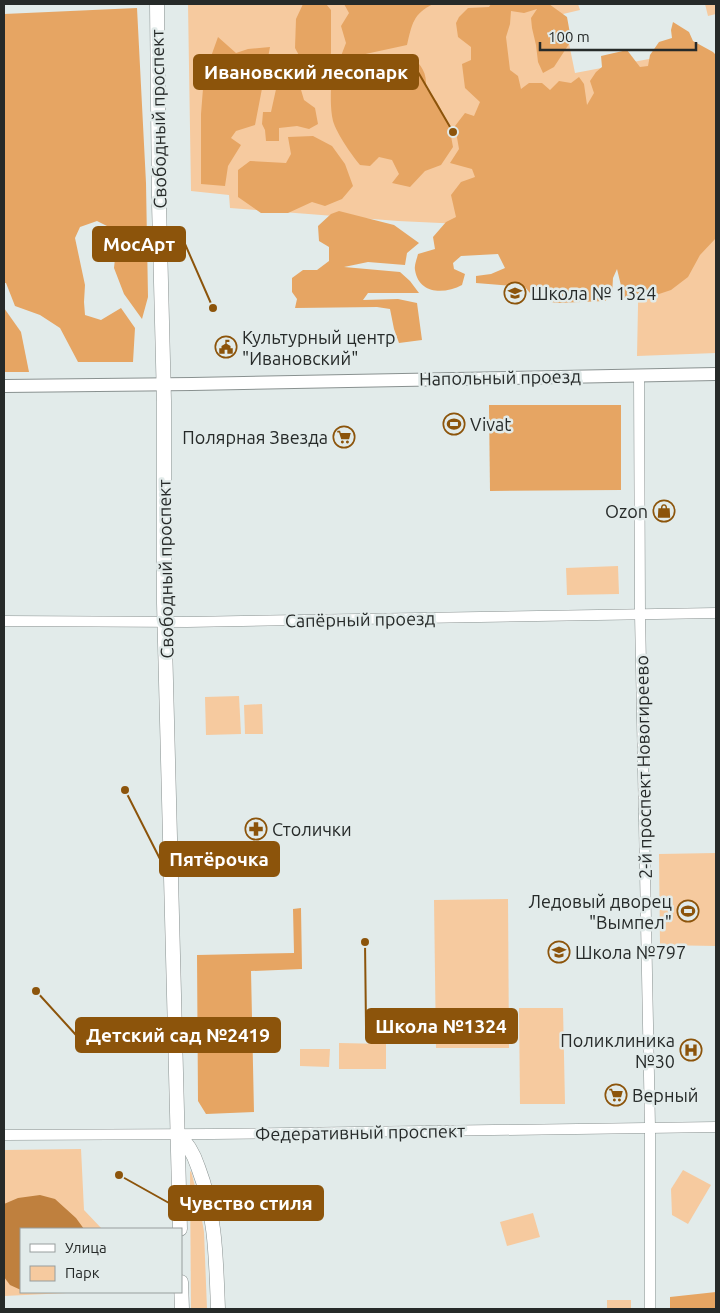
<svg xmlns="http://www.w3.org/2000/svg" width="720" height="1313" font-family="Ubuntu,sans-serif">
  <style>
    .green { fill: #f6ca9f }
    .forest { fill: #e6a563 }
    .water { fill: #bf803e }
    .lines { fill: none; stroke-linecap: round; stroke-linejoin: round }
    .minor-casing { stroke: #899190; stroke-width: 11 }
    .tertiary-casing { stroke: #899190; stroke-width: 14 }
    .secondary-casing { stroke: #899190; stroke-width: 15 }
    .minor { stroke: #fff; stroke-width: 10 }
    .tertiary { stroke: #fff; stroke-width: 12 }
    .secondary { stroke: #fff; stroke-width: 14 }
    .labels { text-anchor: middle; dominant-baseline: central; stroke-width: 5; stroke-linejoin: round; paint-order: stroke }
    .street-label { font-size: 18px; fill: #262a29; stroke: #e2ebea }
    .poi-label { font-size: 18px; fill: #262a29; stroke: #e2ebea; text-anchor: start }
    .leader { fill: none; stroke: #8c540b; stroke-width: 2 }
    .callout-dot { fill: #8c540b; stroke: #e2ebea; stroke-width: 2 }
    .callout { fill: #8c540b; stroke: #8c540b; stroke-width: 2 }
    .callout-label { font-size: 19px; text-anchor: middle; font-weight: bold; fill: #fff }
  </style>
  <rect width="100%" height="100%" fill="#e2ebea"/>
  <g class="green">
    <polygon points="188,4 578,4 580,10 563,14 575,73 686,52 716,68 716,353 637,356 639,256 462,224 398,221 230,208 229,195 191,191"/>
    <polygon points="705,4 716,4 716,14 708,16"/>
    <polygon points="618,566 619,594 567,595 566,568"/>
    <polygon points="239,696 241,734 206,735 205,697"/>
    <polygon points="262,704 263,734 245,734 244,705"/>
    <polygon points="716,853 716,946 660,945 659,854"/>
    <polygon points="508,899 509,1048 436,1048 434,900"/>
    <polygon points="519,1008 563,1008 565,1104 520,1104"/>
    <polygon points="339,1043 386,1044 386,1069 339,1069"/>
    <polygon points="300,1049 330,1049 329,1067 300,1066"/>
    <polygon points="81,1149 84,1210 102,1229 21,1229 21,1292 88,1292 4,1296 4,1150"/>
    <polygon points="683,1170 711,1185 688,1224 672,1215 671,1189"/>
    <polygon points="191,1171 199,1202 204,1232 207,1309 191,1309 190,1172"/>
    <polygon points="533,1213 540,1237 507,1246 500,1222"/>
    <rect x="607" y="1300" width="24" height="9"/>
  </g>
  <g class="forest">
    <polygon points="303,4 326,4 331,10 331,53 328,63 318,71 307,70 295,48 296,19"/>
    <path d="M344 4H433C413 14 412 24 407 45L347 58 341 56 346 43 341 26 349 13Z"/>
    <path d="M491 4H549L567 17 571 39 569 44 554 67 543 73 538 62 536 45 532 28 531 18 537 9 524 13 511 11 510 24 506 37 510 70 518 76 521 89 529 83H542L550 90 559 81 571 83 579 77 584 84 587 105 594 93 590 81 596 72 602 67 601 56 627 50 640 67 648 66 650 55 659 42 672 38 671 30 673 22 689 32 693 41 713 52 716 55V238L700 255 688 277 671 290 650 297 624 298 617 269 613 278 612 295 605 301 557 303 535 299 525 287 476 283V276L491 274 505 268 498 254 461 256 453 263 454 269 465 274 462 285C445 294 419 295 415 270 414 265 417 259 418 254L435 249 433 237 446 222 456 217 451 195 461 182 475 177 472 169 450 163 459 149 455 126 465 113 474 116 480 102 465 88 462 64 471 60V47L458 37 456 23 459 17 468 8 489 7Z"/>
    <polygon points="137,8 146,183 148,297 142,319 124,294 114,268 116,249 113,229 97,221 80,227 75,238 85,285 84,302 85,315 101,320 121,308 135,328 133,362 78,362 60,328 40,315 15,306 6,283 4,283 4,14"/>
    <polygon points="218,37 236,53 248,49 270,47 255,125 236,131 231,138 241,145 228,166 225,186 201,184 201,114 204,76"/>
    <path d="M410 55C422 65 427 73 426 88L437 102 449 125 453 147 441 165 425 171 410 187 392 183 399 174 392 160 379 157 370 166 360 165C351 154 337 134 333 121 330 108 331 94 331 82L343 73Z"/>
    <polygon points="290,60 302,75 299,83 304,100 315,108 318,124 309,129 297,126 279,128 279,141 266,141 265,130 262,124 263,112 271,112 282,62"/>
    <polygon points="313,136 332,146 345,164 353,186 342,199 325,206 312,202 288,213 261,213 238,197 238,170 250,161 286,163 291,154 288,137"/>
    <polygon points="339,211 394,225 419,243 407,253 405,265 368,262 344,267 400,272 410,281 419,293 368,293 363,300 398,299 417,303 422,340 399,343 394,329 390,309 377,307 295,308 297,299 292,292 292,278 303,270 317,270 329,261 329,247 319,241 318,226 331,214"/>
    <polygon points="4,308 21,332 29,372 4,372"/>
    <polygon points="489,405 621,405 621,490 490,491"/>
    <polygon points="301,908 302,969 251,971 254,1112 206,1114 198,1101 197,955 294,953 293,909"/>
    <polygon points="716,1292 716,1309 670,1309 670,1297"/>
  </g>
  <polygon class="water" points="40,1195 55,1199 76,1218 84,1229 21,1229 21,1290 10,1285 4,1277 4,1204 18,1198"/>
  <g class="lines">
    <g class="minor-casing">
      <g id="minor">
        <polyline points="639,375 640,614 650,1127 650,1309"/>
        <polyline points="4,621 187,622 716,613"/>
        <polyline points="4,1135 212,1134 716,1127"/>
      </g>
    </g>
    <g class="tertiary-casing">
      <polyline id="tertiary" points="4,386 192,384 716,374"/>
    </g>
    <g class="secondary-casing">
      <g id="secondary">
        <polyline points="157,4 159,203 164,401 164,603 180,1229"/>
        <path d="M178 1135C188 1143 194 1155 198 1167 216 1214 216 1260 218 1309"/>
        <polyline points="181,1282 182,1309"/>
      </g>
    </g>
    <use href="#minor" class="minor"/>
    <use href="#tertiary" class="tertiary"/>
    <use href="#secondary" class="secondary"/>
  </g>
  <defs>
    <g id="school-ring" transform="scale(1.125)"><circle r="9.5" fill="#e2ebea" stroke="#8c540b" stroke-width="1.5"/><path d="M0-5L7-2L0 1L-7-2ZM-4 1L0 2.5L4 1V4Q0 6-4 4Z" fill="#8c540b"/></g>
    <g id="civic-ring" transform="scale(1.125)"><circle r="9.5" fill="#e2ebea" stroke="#8c540b" stroke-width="1.5"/><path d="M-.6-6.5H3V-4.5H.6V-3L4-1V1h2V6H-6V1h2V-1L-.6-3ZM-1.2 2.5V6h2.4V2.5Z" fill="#8c540b"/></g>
    <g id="stadium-ring" transform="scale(1.125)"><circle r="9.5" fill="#e2ebea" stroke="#8c540b" stroke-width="1.5"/><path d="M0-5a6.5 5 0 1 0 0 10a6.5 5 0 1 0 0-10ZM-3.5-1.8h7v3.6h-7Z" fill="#8c540b"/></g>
    <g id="supermarket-ring" transform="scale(1.125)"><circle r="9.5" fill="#e2ebea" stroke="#8c540b" stroke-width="1.5"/><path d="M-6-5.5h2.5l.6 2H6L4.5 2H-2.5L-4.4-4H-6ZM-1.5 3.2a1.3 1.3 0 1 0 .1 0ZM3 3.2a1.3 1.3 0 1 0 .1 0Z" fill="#8c540b"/></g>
    <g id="shop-ring" transform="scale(1.125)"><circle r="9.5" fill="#e2ebea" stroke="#8c540b" stroke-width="1.5"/><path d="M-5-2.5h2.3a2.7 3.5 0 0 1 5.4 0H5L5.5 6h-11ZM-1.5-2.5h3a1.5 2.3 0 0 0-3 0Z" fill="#8c540b"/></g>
    <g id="pharmacy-ring" transform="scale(1.125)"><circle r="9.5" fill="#e2ebea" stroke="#8c540b" stroke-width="1.5"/><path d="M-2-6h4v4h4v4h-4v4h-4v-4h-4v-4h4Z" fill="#8c540b"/></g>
    <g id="hospital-ring" transform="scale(1.125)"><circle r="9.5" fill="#e2ebea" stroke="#8c540b" stroke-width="1.5"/><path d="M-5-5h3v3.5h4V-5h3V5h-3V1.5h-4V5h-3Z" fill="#8c540b"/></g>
  </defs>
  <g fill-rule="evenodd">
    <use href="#school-ring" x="515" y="293"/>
    <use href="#civic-ring" x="226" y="347"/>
    <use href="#stadium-ring" x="454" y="424"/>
    <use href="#supermarket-ring" x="344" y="437"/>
    <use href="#shop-ring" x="664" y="511"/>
    <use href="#pharmacy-ring" x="256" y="829"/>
    <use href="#stadium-ring" x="688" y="911"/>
    <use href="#school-ring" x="559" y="952"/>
    <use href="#hospital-ring" x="691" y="1050"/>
    <use href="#supermarket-ring" x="616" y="1095"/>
  </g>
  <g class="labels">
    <g class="street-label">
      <text transform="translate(158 119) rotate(-91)">Свободный проспект</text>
      <text transform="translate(500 377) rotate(-1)">Напольный проезд</text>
      <text transform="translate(165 569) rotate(-91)">Свободный проспект</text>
      <text transform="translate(360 619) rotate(-1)">Сапёрный проезд</text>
      <text transform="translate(643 767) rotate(-91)">2-й проспект Новогиреево</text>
      <text transform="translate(360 1132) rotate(-1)">Федеративный проспект</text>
    </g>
    <g class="poi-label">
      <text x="531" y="293">Школа № 1324</text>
      <text x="242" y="337">Культурный центр<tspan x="242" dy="21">"Ивановский"</tspan></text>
      <text x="470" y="424">Vivat</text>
      <text x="328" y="437" text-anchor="end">Полярная Звезда</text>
      <text x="648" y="511" text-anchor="end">Ozon</text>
      <text x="272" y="829">Столички</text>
      <text x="672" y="901" text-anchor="end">Ледовый дворец<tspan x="672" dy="21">"Вымпел"</tspan></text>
      <text x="575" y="952">Школа №797</text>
      <text x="675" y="1040" text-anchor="end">Поликлиника<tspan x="675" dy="21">№30</tspan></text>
      <text x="632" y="1095">Верный</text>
    </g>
  </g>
  <path class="leader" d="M453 132L418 72M213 308L185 244M125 790L160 859M365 942L366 1026M36 991L76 1035M119 1175L169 1203"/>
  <g class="callout-dot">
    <circle cx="453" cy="132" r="5"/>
    <circle cx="213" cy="308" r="5"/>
    <circle cx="125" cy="790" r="5"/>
    <circle cx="365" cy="942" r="5"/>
    <circle cx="36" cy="991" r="5"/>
    <circle cx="119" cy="1175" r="5"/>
  </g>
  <g class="callout">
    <rect x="194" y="55" width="224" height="34" rx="5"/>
    <rect x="93" y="227" width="92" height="34" rx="5"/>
    <rect x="160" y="842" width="119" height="34" rx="5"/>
    <rect x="366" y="1009" width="151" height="34" rx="5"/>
    <rect x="76" y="1018" width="204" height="34" rx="5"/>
    <rect x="169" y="1186" width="154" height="34" rx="5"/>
  </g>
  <g class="callout-label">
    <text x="306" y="79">Ивановский лесопарк</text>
    <text x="139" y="251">МосАрт</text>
    <text x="219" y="866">Пятёрочка</text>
    <text x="441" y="1033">Школа №1324</text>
    <text x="178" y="1042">Детский сад №2419</text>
    <text x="246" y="1210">Чувство стиля</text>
  </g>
  <rect width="720" height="1313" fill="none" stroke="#262a29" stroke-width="10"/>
  <rect x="20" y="1228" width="162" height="65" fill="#e2ebea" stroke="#979e9d"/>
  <rect x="30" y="1244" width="25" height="8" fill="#ffffff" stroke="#979e9d"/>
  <text x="65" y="1253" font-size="15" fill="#262a29">Улица</text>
  <rect x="30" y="1266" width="25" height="15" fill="#f6ca9f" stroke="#979e9d"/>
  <text x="65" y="1278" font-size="15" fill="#262a29">Парк</text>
  <path d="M540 42v8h156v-8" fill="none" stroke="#262a29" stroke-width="2.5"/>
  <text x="548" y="42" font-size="15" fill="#262a29" stroke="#e2ebea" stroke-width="4" paint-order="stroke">100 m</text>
</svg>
